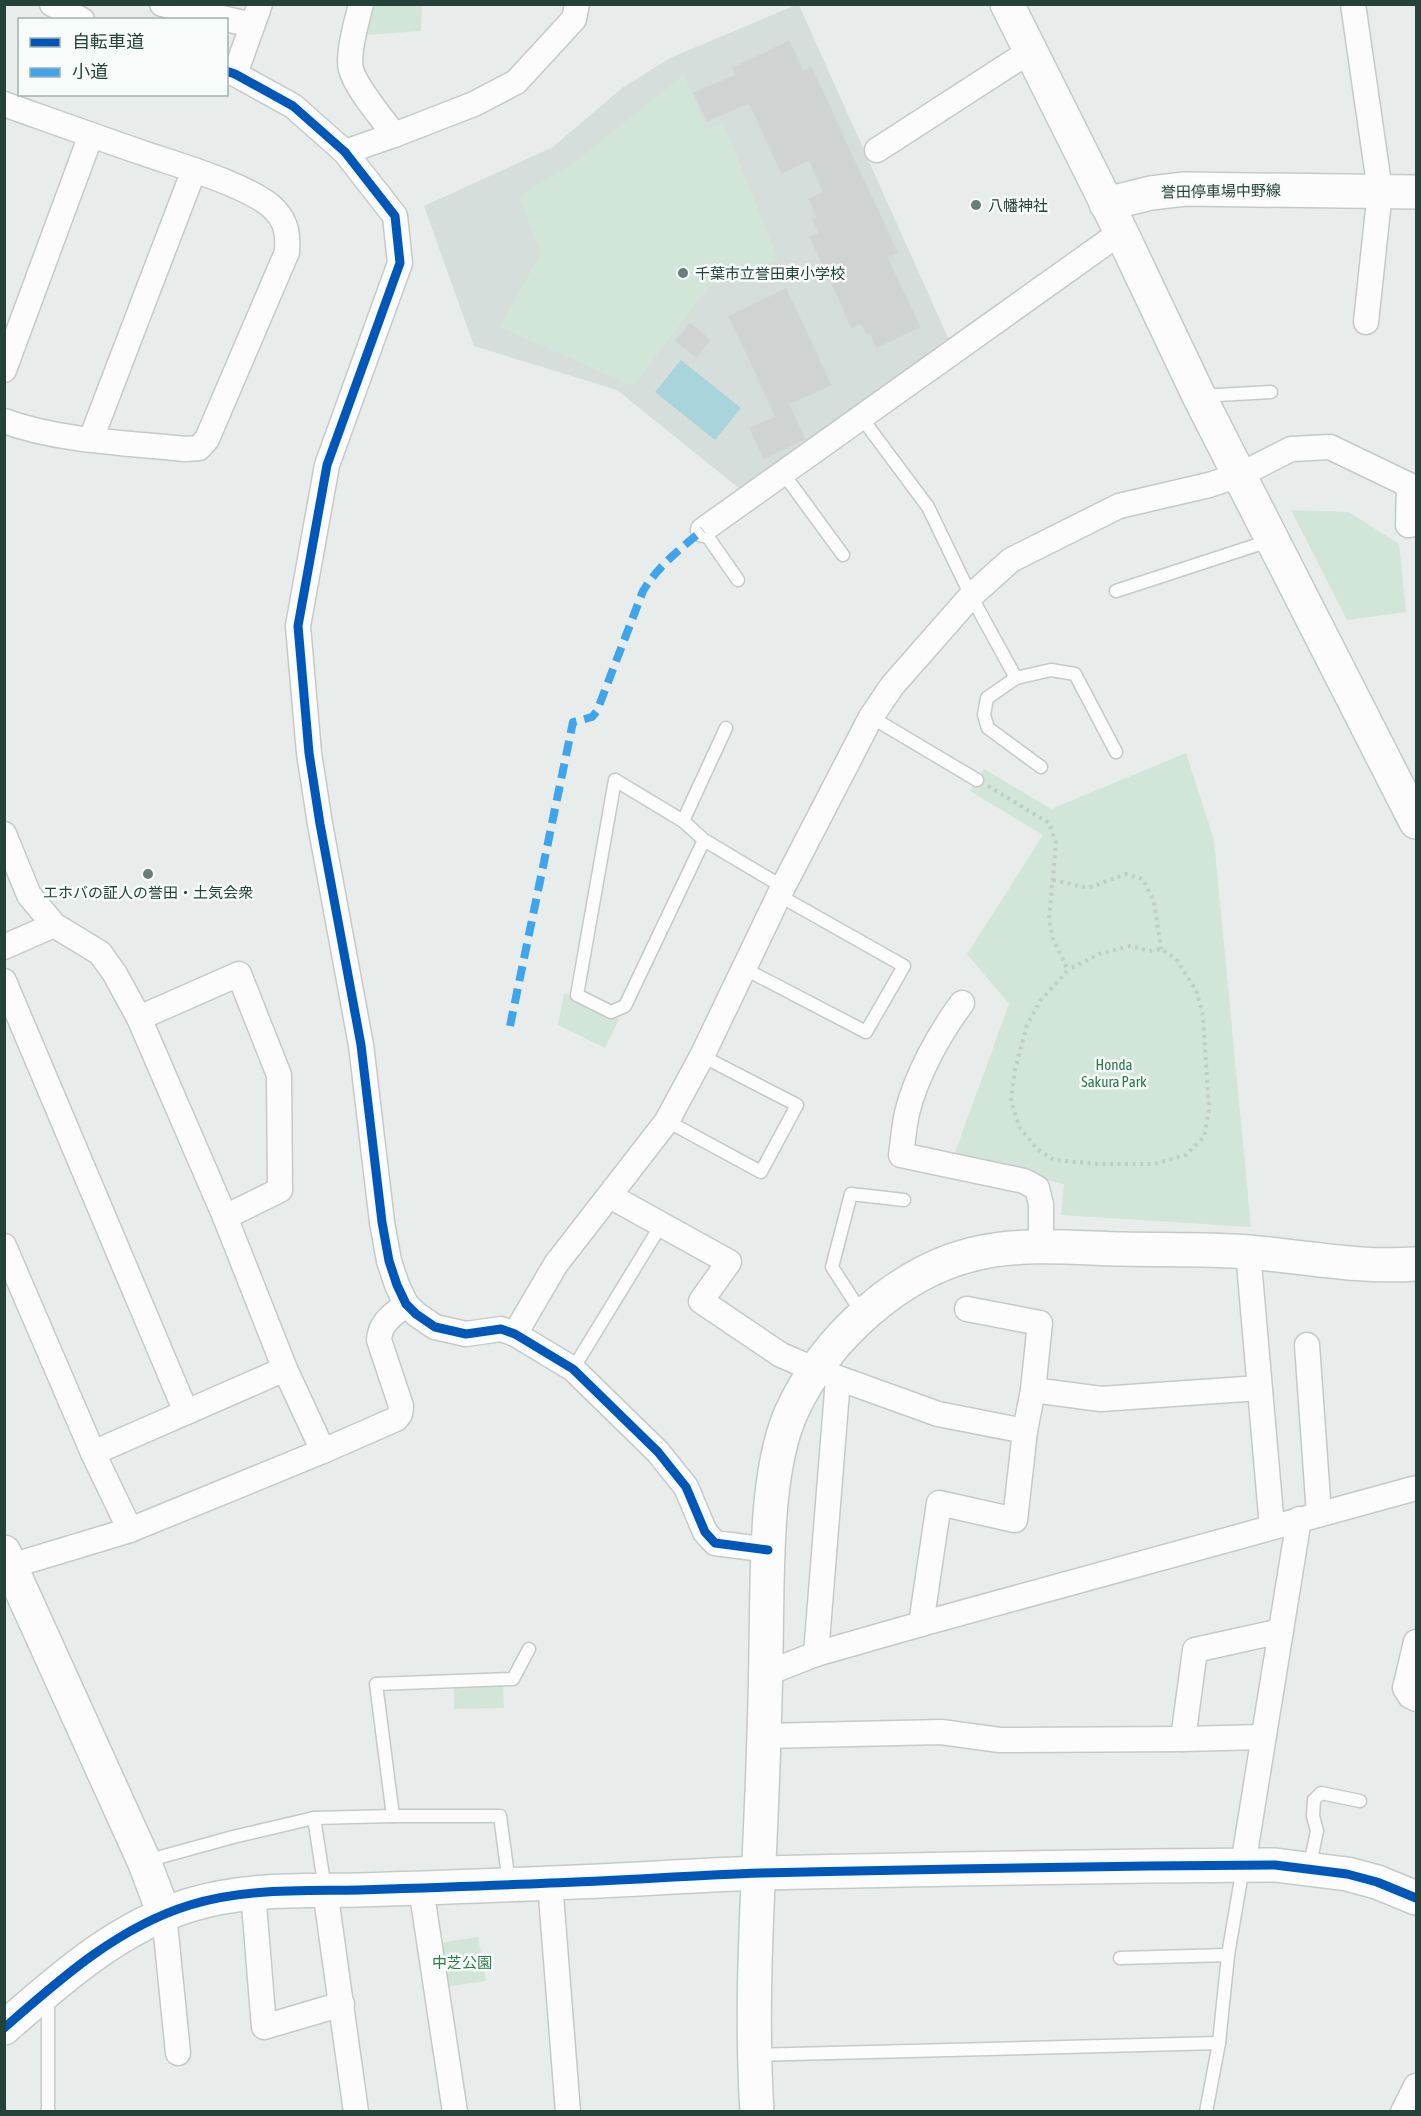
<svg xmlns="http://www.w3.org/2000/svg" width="1421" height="2116" font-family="'Asap Condensed','Noto Sans JP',sans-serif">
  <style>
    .built { fill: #d6dedb }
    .green { fill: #d1e6d8 }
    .water { fill: #a9d4db }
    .building { fill: #cfd4d2; stroke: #d1d6d4; stroke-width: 1.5 }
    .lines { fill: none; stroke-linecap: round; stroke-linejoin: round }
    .lane-casing { stroke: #c5cac8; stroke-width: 15 }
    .street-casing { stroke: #c5cac8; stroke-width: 27 }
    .secondary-casing { stroke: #c3cbc8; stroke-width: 36 }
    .path { stroke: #c3ccca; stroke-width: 4; stroke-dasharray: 3 4.5; stroke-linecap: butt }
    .lane { stroke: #fcfcfc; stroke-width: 12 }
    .street { stroke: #fcfcfc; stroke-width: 24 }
    .secondary { stroke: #fcfcfc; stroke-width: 33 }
    .quiet { stroke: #3ea4ec; stroke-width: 8; stroke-dasharray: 15 8; stroke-linecap: butt }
    .cycleway-casing { stroke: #f7fbf9; stroke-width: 13 }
    .cycleway { stroke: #0057b8; stroke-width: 9 }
    .poi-dot { fill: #697e78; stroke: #f7fbf9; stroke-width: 2 }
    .labels { text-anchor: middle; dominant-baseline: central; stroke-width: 5; stroke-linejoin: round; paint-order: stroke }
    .street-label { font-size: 15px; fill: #24423a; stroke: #f7fbf9 }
    .poi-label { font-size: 15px; fill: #24423a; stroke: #f7fbf9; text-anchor: start }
    .park-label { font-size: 15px; fill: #2d7a4b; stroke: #f7fbf9 }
  </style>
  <rect width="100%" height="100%" fill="#e8edeb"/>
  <polygon class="built" points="796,5 799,5 949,340 741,490 617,390 474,346 424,206 553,147 622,88 670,58"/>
  <g class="green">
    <polygon points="370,5 422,5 421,31 365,35"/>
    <polygon points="684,75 706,129 723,123 778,259 707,289 633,386 500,327 541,253 519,196 575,162"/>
    <polygon points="1291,510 1349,512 1399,544 1406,612 1347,620"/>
    <polygon points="1186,753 1214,840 1251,1227 1061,1215 1064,1184 953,1158 1009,1004 967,954 1043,835 970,791 984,769 1051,809"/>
    <polygon points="564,993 619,1019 605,1048 558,1025"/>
    <polygon points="454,1682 503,1682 504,1708 454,1709"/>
    <polygon points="478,1937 486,1981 445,1987 438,1943"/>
  </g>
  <polygon class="water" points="681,360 741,408 715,440 655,392"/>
  <g class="building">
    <polygon points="789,41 803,72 811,67 897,252 887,257 920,327 877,347 870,333 867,334 861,323 852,328 810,237 819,233 813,219 817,217 809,199 824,192 809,160 782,173 749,103 707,121 694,93 736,75 733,68"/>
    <polygon points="786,289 831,385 789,404 805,439 764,459 750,428 776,417 729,316"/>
    <polygon points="690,323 710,340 696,357 676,341"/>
  </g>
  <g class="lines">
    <g class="lane-casing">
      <g id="lane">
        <polyline points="1200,396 1271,392"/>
        <polyline points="861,417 928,507 971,596 1016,678 1051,670 1075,674 1116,752"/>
        <polyline points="783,473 843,555"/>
        <polyline points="703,530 738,580"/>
        <polyline points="1116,591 1272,540"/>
        <polyline points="1016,678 987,698 984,715 988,728 1041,767"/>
        <polyline points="871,717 977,780"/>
        <polyline points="683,821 726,728"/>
        <polyline points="704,840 625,1006 611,1012 577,995 615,780 683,821 704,840 783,887"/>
        <polyline points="745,969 866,1032 904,966 780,896"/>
        <polyline points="667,1121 761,1172 797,1105 702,1056"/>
        <polyline points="863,1315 832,1267 851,1194 904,1200"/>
        <polyline points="573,1369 661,1225"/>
        <polyline points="393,1816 376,1684 513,1679 529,1649"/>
        <polyline points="314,1818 325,1889"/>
        <polyline points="146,1861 233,1837 314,1818 393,1816 500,1816 509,1883"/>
        <polyline points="1309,1869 1317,1831 1313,1816 1314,1800 1321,1793 1360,1801"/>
        <polyline points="1120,1958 1228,1955"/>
        <polyline points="48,1996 48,2112"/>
        <polyline points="755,2055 1219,2043"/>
        <polyline points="1206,2112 1219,2043 1228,1955 1243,1867"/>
      </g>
    </g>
    <g class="street-casing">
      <g id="street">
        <polyline points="52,4 82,20"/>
        <polyline points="162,4 252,25"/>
        <path d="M361 4C357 21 347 53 351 69 355 87 383 119 394 135"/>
        <polyline points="1353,4 1380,191 1366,322"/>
        <polyline points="226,71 235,74 293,106 345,152 395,216 400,263 327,465 298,626 309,753 320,824 361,1045 382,1222 389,1261 397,1285 406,1304 416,1314 435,1327 466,1334 501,1329 515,1334 573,1369 658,1452 686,1487 705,1532 715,1543 768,1550"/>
        <polyline points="235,74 260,4"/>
        <path d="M4 104C52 121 99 138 146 154 178 165 254 187 275 210 287 223 288 235 287 252L207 439 199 448 185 449C128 443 58 441 4 421"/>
        <polyline points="877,150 1030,51"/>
        <polyline points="345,152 394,135 474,104 516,82 574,19 577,4"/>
        <polyline points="4,370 91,135"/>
        <polyline points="91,439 194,170"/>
        <polyline points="703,530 1121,232"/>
        <polyline points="4,834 29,895 54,925 100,953 115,974 139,1018 225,1217 285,1369 323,1451"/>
        <polyline points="4,947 54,925"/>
        <polyline points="4,981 186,1412"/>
        <path d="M962 1003C939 1034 916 1076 907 1113 904 1127 903 1141 901 1155L1024 1181 1037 1188 1041 1204V1247"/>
        <polyline points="139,1018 239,974 279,1075 280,1190 225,1217"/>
        <polyline points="610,1196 729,1262 701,1301 781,1355 816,1370 938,1414 1025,1431"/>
        <polyline points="4,1246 93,1453 130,1530"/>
        <polyline points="1248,1252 1272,1527"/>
        <polyline points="515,1334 556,1264 667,1121 702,1056 783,887 871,717 892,686 971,596 1011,560 1119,506 1209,485 1240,475 1291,449 1330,447 1409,485 1408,525 1416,524"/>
        <polyline points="1307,1345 1319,1514"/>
        <polyline points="1033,1390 1101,1399 1259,1388"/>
        <polyline points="93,1453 285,1369"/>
        <path d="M11 1566 130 1530 323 1451 396 1419 400 1414 401 1406 379 1340C380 1322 393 1315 406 1304"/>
        <polyline points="921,1624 939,1503 1015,1520 1025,1431 1033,1390 1040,1323 967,1309"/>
        <polyline points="1416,1642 1405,1688 1410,1696 1416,1699"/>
        <polyline points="816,1654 838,1379"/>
        <polyline points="765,1674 816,1654 921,1624 1416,1488"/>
        <polyline points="764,1736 941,1732 1000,1740 1183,1739 1263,1737"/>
        <polyline points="1183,1739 1195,1650 1281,1631"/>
        <polyline points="1243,1865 1299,1519"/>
        <polyline points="550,1883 568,2112"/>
        <polyline points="421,1888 455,2112"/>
        <polyline points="325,1890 356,2112"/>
        <polyline points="253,1892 264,2027 342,2004"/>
        <polyline points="164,1914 178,2053"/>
        <polyline points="1403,2112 1416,2086"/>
      </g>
    </g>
    <g class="secondary-casing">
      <g id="secondary">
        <polyline points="1007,4 1121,232 1199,396 1416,822"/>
        <polyline points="1106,204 1151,193 1185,189 1416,192"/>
        <polyline points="4,1552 144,1861 164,1914"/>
        <path d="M4 2028C60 1979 118 1927 190 1905 245 1888 302 1891 359 1890 423 1888 487 1886 550 1883 621 1881 691 1875 761 1873 932 1869 1104 1866 1275 1865L1347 1874 1377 1882 1416 1898"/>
        <path d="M757 2112C749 1985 761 1859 764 1733 766 1684 766 1635 767 1586 768 1534 770 1461 791 1413 825 1338 901 1268 983 1252 1028 1243 1077 1248 1123 1249 1165 1250 1207 1249 1249 1252 1307 1257 1358 1268 1416 1264"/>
      </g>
    </g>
    <g class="path">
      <polyline points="988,786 1049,823 1056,843 1049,919 1053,939 1068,970 1041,1000 1027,1025 1015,1069 1011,1101 1020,1128 1037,1149 1054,1160 1099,1164 1154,1164 1186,1155 1204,1137 1209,1110 1203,1016 1196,990 1176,959 1161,949 1149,951 1130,946 1099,954 1068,970"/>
      <polyline points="1053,880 1088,888 1126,874 1143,879 1154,902 1161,949"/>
    </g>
    <use href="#lane" class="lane"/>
    <use href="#street" class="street"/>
    <use href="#secondary" class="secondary"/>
    <path class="quiet" d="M510 1026 573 722 592 717 597 711 643 591C659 565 680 549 703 530"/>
    <g class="cycleway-casing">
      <g id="cycleway">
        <polyline points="226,71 235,74 293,106 345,152 395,216 400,263 327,465 298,626 309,753 320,824 361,1045 382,1222 389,1261 397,1285 406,1304 416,1314 435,1327 466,1334 501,1329 515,1334 573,1369 658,1452 686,1487 705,1532 715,1543 768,1550"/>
        <path d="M4 2028C60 1979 118 1927 190 1905 245 1888 302 1891 359 1890 423 1888 487 1886 550 1883 621 1881 691 1875 761 1873 932 1869 1104 1866 1275 1865L1347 1874 1377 1882 1416 1898"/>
      </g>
    </g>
    <use href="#cycleway" class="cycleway"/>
  </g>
  <g class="poi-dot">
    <circle cx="976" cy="205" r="6"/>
    <circle cx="683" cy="273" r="6"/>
    <circle cx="148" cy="874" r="6"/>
  </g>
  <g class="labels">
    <g class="street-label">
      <text transform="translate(1221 191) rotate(-1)">誉田停車場中野線</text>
    </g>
    <g class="poi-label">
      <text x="988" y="205">八幡神社</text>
      <text x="695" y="273">千葉市立誉田東小学校</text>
      <text x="148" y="892" text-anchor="middle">エホバの証人の誉田・土気会衆</text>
    </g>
    <g class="park-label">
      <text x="1114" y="1064">Honda<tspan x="1114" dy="17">Sakura Park</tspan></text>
      <text x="462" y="1962">中芝公園</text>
    </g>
  </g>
  <rect width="1421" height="2116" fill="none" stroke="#24423a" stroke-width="12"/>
  <rect x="18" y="18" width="210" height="78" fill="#f7fbf9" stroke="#a3b1ad" stroke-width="1.5"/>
  <rect x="30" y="38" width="30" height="9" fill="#0057b8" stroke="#a3b1ad" stroke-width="1.5"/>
  <text x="72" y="48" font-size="18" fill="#24423a">自転車道</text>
  <rect x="30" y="68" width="30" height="9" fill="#3ea4ec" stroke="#a3b1ad" stroke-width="1.5"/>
  <text x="72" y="78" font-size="18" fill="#24423a">小道</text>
</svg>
